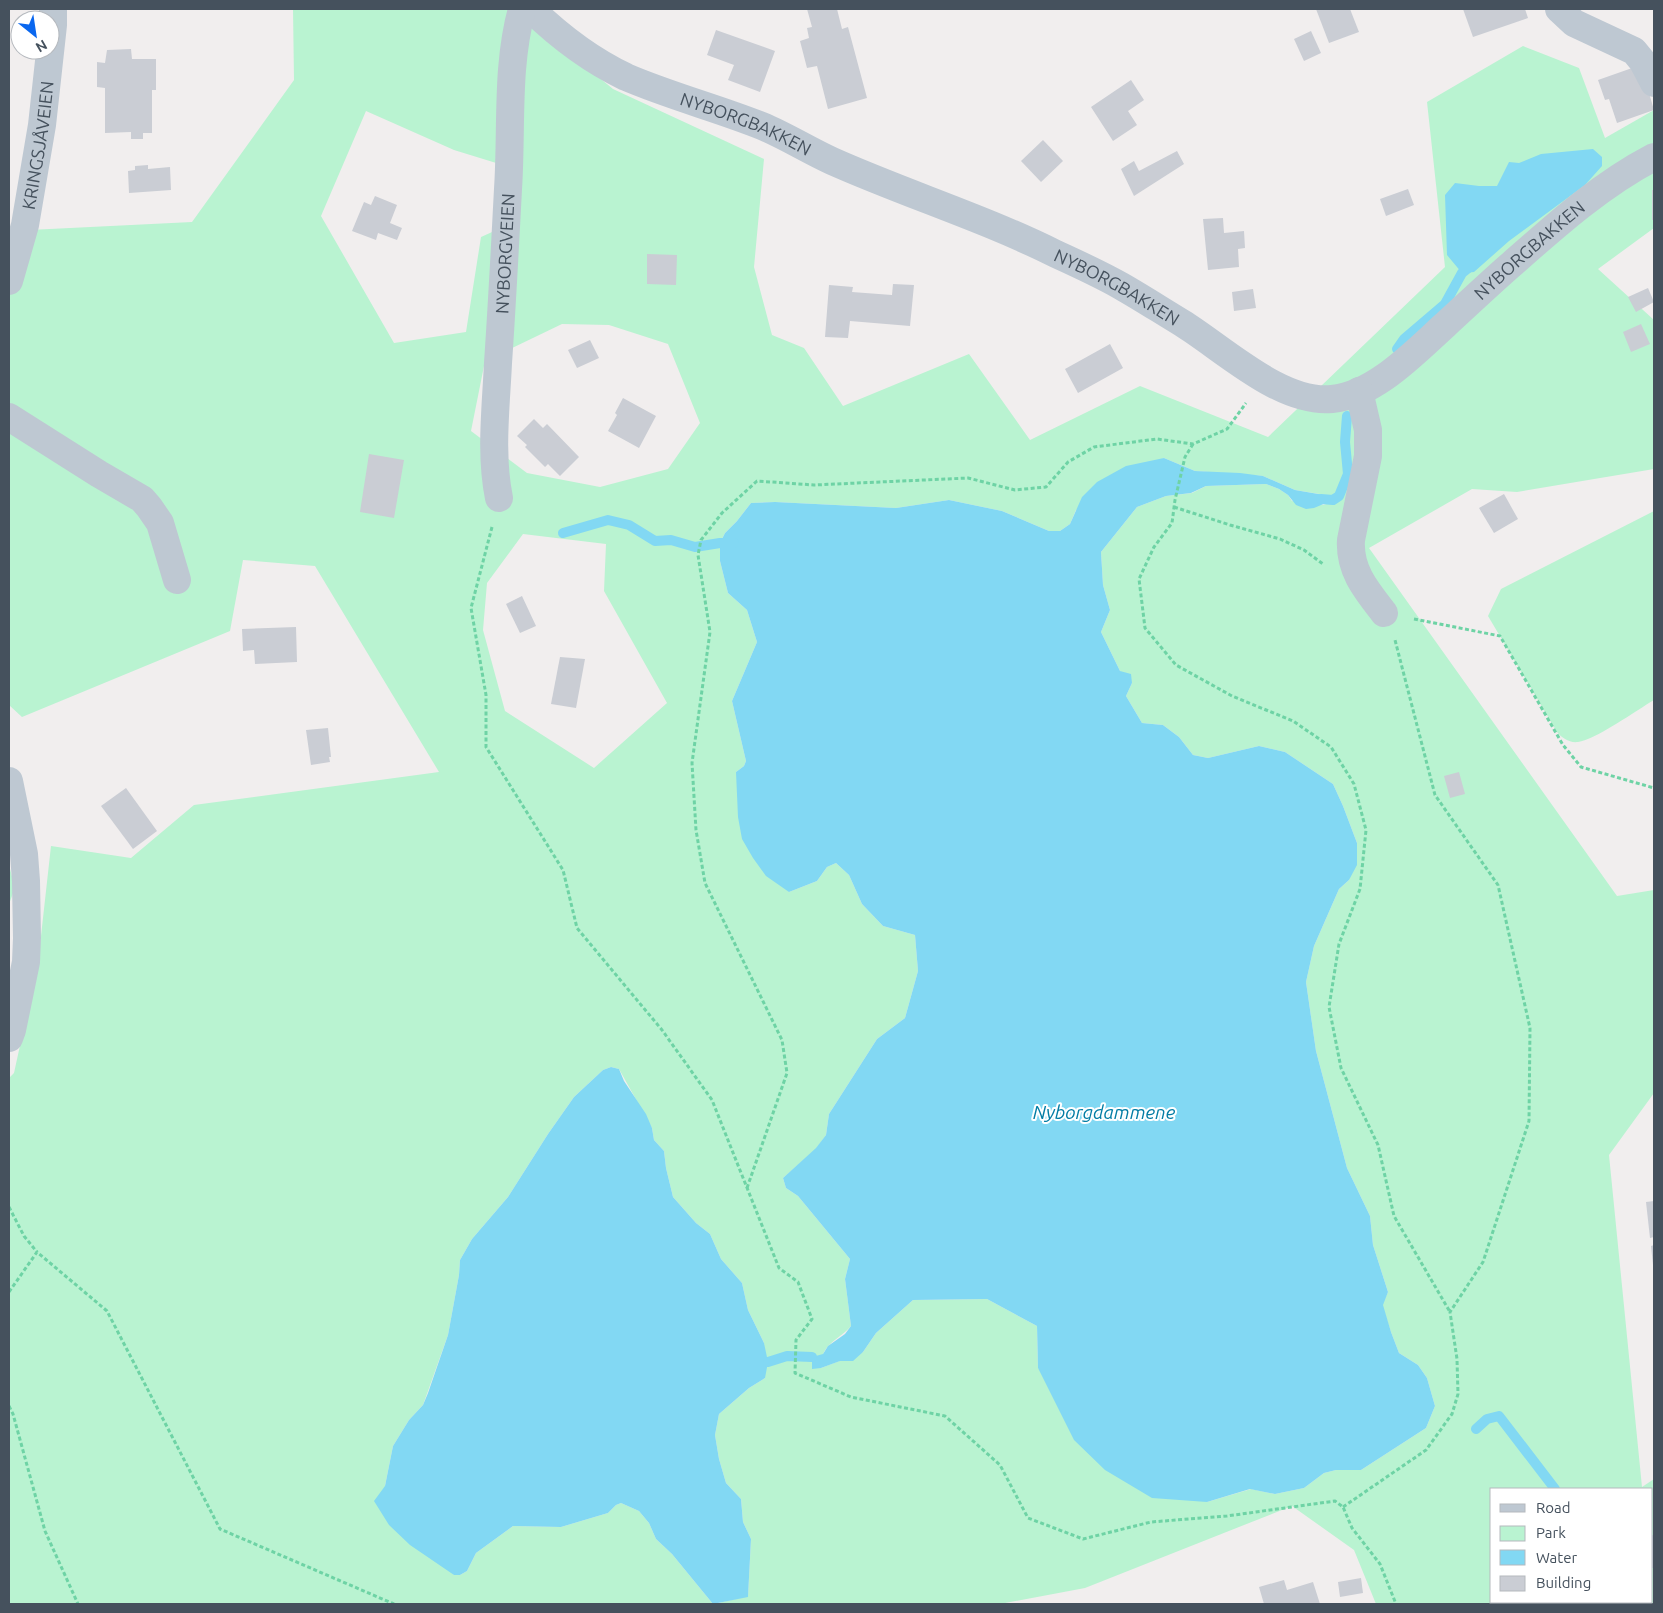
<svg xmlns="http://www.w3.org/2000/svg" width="1663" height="1613" font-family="Ubuntu,sans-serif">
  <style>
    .green { fill: #b9f3d1; fill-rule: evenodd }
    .water { fill: #82d8f3 }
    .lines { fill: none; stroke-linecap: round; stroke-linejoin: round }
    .stream { stroke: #82d8f3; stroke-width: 10 }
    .building { fill: #cacdd4 }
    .path { stroke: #6ed3a5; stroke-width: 3; stroke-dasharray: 4 2.5; stroke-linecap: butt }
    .minor { stroke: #bec8d2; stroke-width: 28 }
    .labels { text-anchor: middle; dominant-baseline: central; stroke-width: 4; stroke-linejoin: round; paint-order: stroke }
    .street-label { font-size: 18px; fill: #45515d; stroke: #fff }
    .water-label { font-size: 19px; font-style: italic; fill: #037da5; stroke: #fff }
  </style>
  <rect width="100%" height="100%" fill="#f1eeee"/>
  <g class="green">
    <path d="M293 9H516L613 89 764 159 754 267 772 335 804 348 843 406 969 354 1030 440 1140 386 1268 437 1445 267 1427 102 1523 46 1579 68 1605 138 1654 110V228L1598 269 1654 320V469L1517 492 1472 489 1369 548 1617 896 1654 890V1093L1609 1155 1642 1487 1654 1479V1604H1376L1354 1550 1292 1506 1085 1588 1000 1604H714L748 1596 751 1539 743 1522 741 1499 726 1483 719 1459 715 1435 719 1414 749 1388 765 1378 764 1343 748 1310 742 1283 721 1259 710 1234 696 1223 673 1197 666 1168 664 1151 654 1140 652 1128 619 1069 611 1067 603 1070 574 1097 548 1134 508 1197 472 1239 460 1260 459 1275 448 1335 423 1405 409 1420 393 1446 385 1486 454 1575H460L467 1571 476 1553 513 1526 561 1527 608 1513 616 1505 621 1503 639 1511 649 1523 656 1539 672 1554 713 1604H9V1078L14 1073 38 963 51 846 131 858 194 805 439 772 315 566 243 560 230 631 22 717 9 705V231L192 222 294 80ZM366 111 454 150 522 171 519 220 481 237 466 332 394 343 321 216ZM562 324 609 325 668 344 700 423 668 469 600 487 527 473 471 431 485 361ZM1164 458 1195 471 1263 476 1295 490 1325 495 1330 503 1323 505 1292 501 1288 495 1279 489 1266 484 1206 486 1192 493 1166 496 1137 507 1101 552 1103 585 1110 610 1101 632 1120 671 1132 683 1126 696 1142 723 1163 725 1179 737 1193 755 1208 758 1259 746 1285 752 1333 784 1343 806 1357 843 1349 880 1339 889 1314 946 1306 982 1316 1051 1347 1168 1370 1216 1373 1245 1388 1292 1382 1305 1391 1332 1399 1353 1418 1365 1427 1378 1435 1406 1426 1428 1361 1470H1336L1324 1473 1304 1488 1275 1494 1251 1489 1207 1502 1038 1368 1037 1326 987 1299 913 1300 876 1333 863 1352 821 1368C821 1363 822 1357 824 1352 830 1341 844 1335 851 1326L845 1279 850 1259 798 1196 786 1188 783 1178 816 1149 826 1135 829 1114 877 1039 905 1018 918 971 915 935 883 926 862 904 849 875 836 863 827 867 817 881 789 892 736 772 744 766 746 761 732 701 757 642 747 610 728 593 720 561V543L725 533 737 521 751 503 775 502 896 508 949 500 1002 511 1049 531H1060L1070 524 1076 510ZM523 534 606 544 604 591 667 703 594 768 505 711 483 630 487 583ZM1492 1489H1652V1602H1492Z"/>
    <path d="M1654 511V700C1637 710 1595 740 1578 742 1569 743 1562 738 1557 732L1488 616 1501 589Z"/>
    <polygon points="9,865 15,888 9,904"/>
  </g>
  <g class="water">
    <polygon points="1593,149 1602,157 1602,166 1585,185 1509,241 1474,272 1462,273 1447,255 1445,195 1455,183 1479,186 1497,186 1509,162 1519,163 1541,154"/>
    <polygon points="1164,458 1195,471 1240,473 1263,476 1295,490 1330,496 1333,500 1314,508 1306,509 1296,505 1288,495 1279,489 1266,484 1206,486 1191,493 1166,496 1137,507 1101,552 1103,585 1110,610 1101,632 1120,671 1131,674 1132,683 1126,696 1142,723 1163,725 1179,737 1193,755 1208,758 1259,746 1285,752 1333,784 1343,806 1357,843 1357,865 1349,880 1339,889 1314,946 1306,982 1316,1051 1347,1168 1370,1216 1373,1245 1388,1292 1383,1305 1391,1332 1399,1353 1418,1365 1427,1378 1435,1406 1426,1428 1361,1470 1336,1470 1324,1473 1304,1488 1275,1494 1250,1489 1207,1502 1152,1498 1105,1470 1074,1440 1038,1368 1037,1326 987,1299 913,1300 876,1333 863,1352 853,1361 840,1361 821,1368 812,1369 812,1357 823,1354 828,1346 845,1334 851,1326 845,1279 850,1259 798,1196 786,1188 783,1178 816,1148 826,1135 829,1114 877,1039 905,1018 918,971 915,935 883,926 862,904 849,875 836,863 827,867 817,881 789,892 766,876 753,858 742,839 738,817 736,772 744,766 746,761 732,701 757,642 747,610 728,593 720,561 720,543 725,533 737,521 751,503 775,502 896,508 949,500 1002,511 1049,531 1060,531 1070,524 1082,497 1097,482 1126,466"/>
    <polygon points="611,1067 619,1069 624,1081 646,1114 652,1128 654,1140 664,1151 666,1168 673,1197 696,1223 710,1234 721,1259 742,1283 748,1310 764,1343 768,1362 765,1378 749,1388 719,1414 715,1435 719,1459 726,1483 741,1499 743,1522 751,1539 748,1597 713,1604 672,1554 656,1539 649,1523 639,1511 621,1503 616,1505 608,1513 561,1527 513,1526 476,1553 467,1571 460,1575 454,1575 410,1545 389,1525 374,1501 385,1486 393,1446 409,1420 423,1405 428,1393 448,1335 459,1275 460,1260 472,1239 508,1197 548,1134 574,1097 603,1070"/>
  </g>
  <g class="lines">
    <g class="stream">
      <polyline points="1397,349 1404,339 1445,304 1462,273 1472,265"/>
      <polyline points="1321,499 1333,500 1339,496 1348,474 1345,442 1347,416"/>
      <polyline points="563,533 608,520 629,525 655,541 671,540 695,547 720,543 734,543"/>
      <polyline points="768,1362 787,1356 812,1357"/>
      <polyline points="1476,1429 1487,1419 1499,1416 1555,1489"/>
    </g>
  </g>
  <g class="building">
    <polygon points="807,9 837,9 842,29 848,27 867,98 828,109 817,66 807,68 800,41 809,38 807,28 812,27"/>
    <polygon points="1316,9 1350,9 1359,32 1329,43"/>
    <polygon points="1463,9 1525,9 1528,18 1473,37"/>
    <polygon points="716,30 775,51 760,92 728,80 734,65 707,55"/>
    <polygon points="1311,31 1321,53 1304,61 1294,39"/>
    <polygon points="131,49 132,59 156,59 156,90 152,90 152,133 143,133 143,139 131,139 131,132 105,133 105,88 97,87 97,62 105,63 107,50"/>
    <polygon points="1635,67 1643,73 1654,110 1617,123 1609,99 1605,100 1598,80"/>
    <polygon points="1131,80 1144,100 1128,111 1137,125 1113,141 1091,107"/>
    <polygon points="1043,140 1063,161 1041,182 1021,161"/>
    <polygon points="1177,151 1184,164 1134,196 1121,169 1134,161 1139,171"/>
    <polygon points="148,165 148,169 170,167 171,190 129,193 128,171 135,170 135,166"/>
    <polygon points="1408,189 1414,205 1386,216 1380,199"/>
    <rect x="1652" y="190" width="2" height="30"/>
    <polygon points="375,196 397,205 390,223 402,228 397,240 378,233 376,240 352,231 364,202 371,205"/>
    <polygon points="1223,218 1224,233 1244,231 1245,248 1238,249 1239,267 1208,270 1203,219"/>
    <polygon points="647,254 677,255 676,285 647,284"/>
    <polygon points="893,284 914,285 910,326 850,321 848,338 825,337 829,285 853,287 852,292 892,295"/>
    <polygon points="1648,288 1654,302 1636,312 1628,297"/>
    <polygon points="1253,289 1256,308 1234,311 1232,292"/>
    <polygon points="1641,324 1650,344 1631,352 1623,332"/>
    <polygon points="590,340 599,358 577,368 568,350"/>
    <polygon points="1110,344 1123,368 1078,393 1065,369"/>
    <polygon points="623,398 656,416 639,448 608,431 617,415 615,413"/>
    <polygon points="534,419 543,428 547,424 579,457 560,476 548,464 545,467 525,447 527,445 517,436"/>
    <polygon points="369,454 404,460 394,518 360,512"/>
    <polygon points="1504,494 1518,519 1494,533 1479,508"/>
    <polygon points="522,596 536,626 520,633 506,604"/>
    <polygon points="296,627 297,662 255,664 254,650 243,651 242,629"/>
    <polygon points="560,657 585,659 576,708 551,704"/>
    <polygon points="328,728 331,757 329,757 330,762 311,765 306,730"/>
    <polygon points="1459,772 1465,794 1450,798 1444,776"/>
    <polygon points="126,788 157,831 133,849 101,806"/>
    <polygon points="1654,1201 1654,1237 1650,1238 1646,1202"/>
    <polygon points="1654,1245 1654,1265 1653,1265 1651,1246"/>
    <polygon points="1361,1578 1363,1593 1340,1597 1338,1582"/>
    <polygon points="1284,1580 1287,1590 1313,1582 1320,1604 1264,1604 1259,1587"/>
  </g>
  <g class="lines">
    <g class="path">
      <polyline points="1193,444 1185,457 1175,500 1172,523 1154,547 1139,579 1145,628 1176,665 1232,696 1293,721 1331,747 1354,784 1366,830 1360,889 1339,944 1329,1007 1341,1068 1378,1145 1394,1216 1450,1312"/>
      <polyline points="1174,507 1230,525 1280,539 1304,550 1323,564"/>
      <polyline points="492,527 471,608 486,695 486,747 563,870 577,928 662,1030 712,1100 779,1268 798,1282 812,1319 796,1340 795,1373 851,1397 945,1416 1000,1465 1028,1518 1083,1539 1151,1522 1227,1516 1335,1501 1343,1507 1352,1528 1380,1564 1396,1604"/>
      <polyline points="1414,619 1500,636 1563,745 1581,767 1654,788"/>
      <polyline points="747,1188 787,1073 782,1040 705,883 696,830 692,763 710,632 698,555 701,540 722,513 757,481 814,485 968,478 1015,490 1046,487 1068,462 1094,447 1157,439 1193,444 1227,429 1246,403"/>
      <polyline points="9,1207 24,1236 37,1252"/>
      <polyline points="9,1292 37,1252 107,1311 220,1529 394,1604"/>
      <polyline points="9,1406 13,1414 45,1531 78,1604"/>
      <polyline points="1343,1507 1426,1450 1452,1414 1458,1394 1457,1359 1450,1312 1483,1262 1529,1121 1530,1028 1498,885 1435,795 1395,640"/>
    </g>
    <g class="minor">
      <path id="s1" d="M531 9C559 36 590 60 626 77 670 96 717 108 762 126 786 136 808 150 832 161 906 194 984 218 1056 254 1078 264 1100 274 1121 286 1142 298 1162 311 1182 323 1224 349 1281 404 1332 399 1375 395 1415 352 1445 325 1468 304 1490 283 1513 263 1557 224 1602 184 1654 157"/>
      <polyline points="1559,9 1574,23 1634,51 1643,62 1654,83"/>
      <path id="s2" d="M9 281 25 225 42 125 53 25V9"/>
      <path d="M1359 391 1368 430V456L1351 540C1349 570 1366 590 1384 613"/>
      <polyline points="9,417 99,474 142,499 149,507 160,523 177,580"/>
      <path id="s3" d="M499 498C490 454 496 407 498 363 502 305 505 247 508 189 512 129 506 67 522 9"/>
      <polyline points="9,781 24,854 26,881 27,938 26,962 12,1030 9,1038"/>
      <polyline points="1652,1554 1654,1549"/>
      <polyline points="1628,1604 1629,1602"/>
    </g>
  </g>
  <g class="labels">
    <g class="street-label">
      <text stroke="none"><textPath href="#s1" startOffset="246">NYBORGBAKKEN</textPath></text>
      <text stroke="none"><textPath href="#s2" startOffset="139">KRINGSJÅVEIEN</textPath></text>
      <text stroke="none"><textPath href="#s1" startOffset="1148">NYBORGBAKKEN</textPath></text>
      <text stroke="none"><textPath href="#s3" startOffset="245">NYBORGVEIEN</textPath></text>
      <text stroke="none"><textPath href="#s1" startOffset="652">NYBORGBAKKEN</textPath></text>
    </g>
    <g class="water-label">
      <text x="1104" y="1112">Nyborgdammene</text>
    </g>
  </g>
  <rect width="1663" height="1613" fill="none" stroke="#45515d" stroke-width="20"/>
  <rect x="1490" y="1488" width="162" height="115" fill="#ffffff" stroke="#b5b9be"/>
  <rect x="1500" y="1504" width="25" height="8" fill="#bec8d2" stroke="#b5b9be"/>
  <text x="1536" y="1513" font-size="15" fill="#45515d">Road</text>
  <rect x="1500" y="1526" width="25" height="15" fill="#b9f3d1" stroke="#b5b9be"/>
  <text x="1536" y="1538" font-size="15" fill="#45515d">Park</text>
  <rect x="1500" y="1550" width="25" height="15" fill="#82d8f3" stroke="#b5b9be"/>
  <text x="1536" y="1563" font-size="15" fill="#45515d">Water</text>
  <rect x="1500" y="1576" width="25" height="15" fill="#cacdd4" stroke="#b5b9be"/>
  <text x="1536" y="1588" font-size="15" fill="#45515d">Building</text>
  <g transform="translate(35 35) rotate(150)"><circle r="24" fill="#ffffff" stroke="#b5b9be"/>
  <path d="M0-4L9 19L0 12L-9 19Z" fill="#0a67ef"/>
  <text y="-8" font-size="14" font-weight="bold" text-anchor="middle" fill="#45515d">N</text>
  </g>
</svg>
